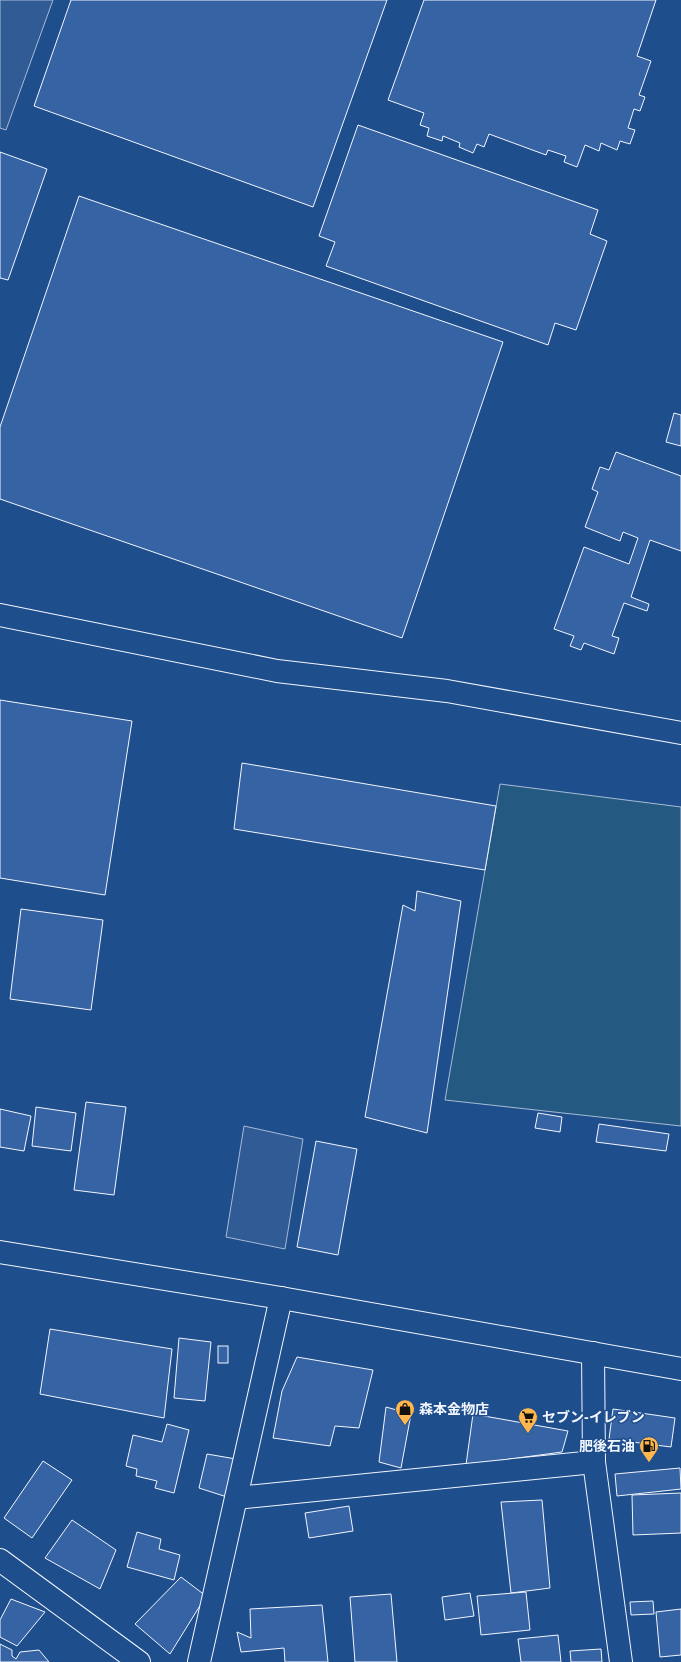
<svg xmlns="http://www.w3.org/2000/svg" width="681" height="1662" font-family="Helvetica,'Noto Sans JP',sans-serif">
  <style>
    .green { fill: #245a82; stroke: #a8bbd7 }
    .parking { fill: #305b95; stroke: #a8bbd7 }
    .building { fill: #3563a3; stroke: #f2f6ff }
    .lines { fill: none; stroke-linecap: round; stroke-linejoin: round }
    .minor-casing { stroke: #f2f6ff; stroke-width: 24 }
    .minor { stroke: #1f4e8c; stroke-width: 22 }
    .labels { text-anchor: middle; dominant-baseline: central; stroke-width: 3; stroke-linejoin: round; paint-order: stroke }
    .poi-label { font-size: 14px; font-weight: bold; fill: #f2f6ff; stroke: #1f4e8c; text-anchor: start }
  </style>
  <rect width="100%" height="100%" fill="#1f4e8c"/>
  <polygon class="green" points="500,784 681,807 681,1126 445,1100"/>
  <g class="parking">
    <polygon points="0,0 53,0 6,130 0,128"/>
    <polygon points="244,1126 303,1139 285,1249 226,1237"/>
  </g>
  <g class="building">
    <polygon points="71,0 387,0 313,207 34,106"/>
    <polygon points="424,0 656,0 637,56 651,61 639,95 645,97 640,111 634,109 628,128 635,130 630,144 620,141 617,150 601,143 599,151 585,145 577,167 564,162 566,156 548,150 546,155 489,134 484,147 477,144 473,153 459,147 460,143 443,136 442,141 427,136 429,128 420,125 424,113 388,100"/>
    <polygon points="358,125 598,210 590,234 607,241 576,330 555,323 548,345 326,266 335,242 319,236"/>
    <polygon points="0,152 47,169 8,280 0,278"/>
    <polygon points="79,196 503,342 402,638 0,499 0,427"/>
    <polygon points="674,413 681,415 681,446 666,442"/>
    <polygon points="616,452 681,476 681,551 650,540 631,597 649,604 647,611 624,603 612,636 619,638 614,654 584,643 581,650 570,646 574,636 554,629 584,547 629,564 638,538 623,532 620,541 585,527 598,492 592,489 600,467 609,470"/>
    <polygon points="0,700 132,721 105,895 0,878"/>
    <polygon points="242,763 496,806 485,870 234,829"/>
    <polygon points="417,891 461,901 427,1133 365,1117 403,905 415,911"/>
    <polygon points="21,909 103,920 91,1010 10,999"/>
    <polygon points="86,1102 126,1107 114,1195 74,1190"/>
    <polygon points="36,1107 76,1113 71,1151 32,1146"/>
    <polygon points="0,1109 31,1116 24,1151 0,1147"/>
    <polygon points="538,1113 562,1117 560,1132 535,1128"/>
    <polygon points="599,1124 669,1134 666,1151 596,1142"/>
    <polygon points="316,1141 357,1149 338,1255 297,1247"/>
    <polygon points="50,1329 172,1349 164,1418 40,1394"/>
    <polygon points="179,1338 211,1342 205,1401 174,1398"/>
    <rect x="218" y="1346" width="10" height="17"/>
    <polygon points="297,1357 373,1370 359,1428 335,1426 330,1446 273,1438 282,1391"/>
    <polygon points="386,1407 411,1414 401,1468 379,1462"/>
    <polygon points="613,1409 675,1418 671,1447 609,1439"/>
    <polygon points="473,1414 568,1431 562,1452 466,1465"/>
    <polygon points="167,1424 189,1430 174,1493 155,1488 157,1481 136,1476 137,1469 126,1466 133,1435 162,1442"/>
    <polygon points="207,1454 236,1459 227,1497 199,1488"/>
    <polygon points="43,1461 72,1480 32,1538 4,1518"/>
    <polygon points="680,1468 681,1489 617,1496 615,1474"/>
    <polygon points="681,1493 681,1533 633,1535 632,1495"/>
    <polygon points="542,1500 550,1588 511,1593 501,1502"/>
    <polygon points="349,1506 353,1531 309,1538 305,1513"/>
    <polygon points="72,1520 116,1550 100,1589 45,1558"/>
    <polygon points="137,1532 161,1539 159,1549 180,1555 174,1580 127,1567"/>
    <polygon points="181,1577 206,1596 170,1654 135,1624"/>
    <polygon points="526,1592 530,1630 481,1635 477,1596"/>
    <polygon points="470,1593 474,1616 445,1620 442,1597"/>
    <polygon points="391,1594 397,1662 355,1662 350,1597"/>
    <polygon points="11,1599 45,1612 17,1646 0,1637 0,1620"/>
    <polygon points="653,1601 654,1614 631,1615 630,1602"/>
    <polygon points="322,1605 328,1662 285,1662 284,1648 241,1652 237,1632 251,1638 250,1609"/>
    <polygon points="681,1609 681,1655 660,1657 656,1612"/>
    <polygon points="558,1635 561,1662 521,1662 518,1639"/>
    <polygon points="0,1644 12,1650 12,1656 16,1659 20,1652 39,1650 49,1662 0,1662"/>
    <polygon points="601,1649 602,1662 571,1662 570,1651"/>
  </g>
  <g class="lines">
    <g class="minor-casing">
      <g id="minor">
        <polyline points="0,615 277,671 447,691 681,733"/>
        <polyline points="0,1252 281,1298 681,1369"/>
        <polyline points="593,1353 594,1462 621,1662"/>
        <polyline points="236,1498 594,1462"/>
        <polyline points="0,1560 139,1662"/>
        <polyline points="199,1662 281,1298"/>
      </g>
    </g>
    <use href="#minor" class="minor"/>
  </g>
  <defs>
    <g id="shop-pin" transform="scale(1)"><path d="M0 17L-7.5 6A9.5 9.5 0 1 1 7.5 6Z" fill="#ffb74d" stroke="#1f4e8c"/><path d="M-5-2.5h2.3a2.7 3.5 0 0 1 5.4 0H5L5.5 6h-11ZM-1.5-2.5h3a1.5 2.3 0 0 0-3 0Z" fill="#111"/></g>
    <g id="supermarket-pin" transform="scale(1)"><path d="M0 17L-7.5 6A9.5 9.5 0 1 1 7.5 6Z" fill="#ffb74d" stroke="#1f4e8c"/><path d="M-6-5.5h2.5l.6 2H6L4.5 2H-2.5L-4.4-4H-6ZM-1.5 3.2a1.3 1.3 0 1 0 .1 0ZM3 3.2a1.3 1.3 0 1 0 .1 0Z" fill="#111"/></g>
    <g id="fuel-pin" transform="scale(1)"><path d="M0 17L-7.5 6A9.5 9.5 0 1 1 7.5 6Z" fill="#ffb74d" stroke="#1f4e8c"/><path d="M-5.5-6h7V0h2V4h1.3V-2.5L3-4.5l.8-.8L6-3V5H2.5V1h-1V6h-7ZM-4.2-4.7v3.2H.2V-4.7Z" fill="#111"/></g>
  </defs>
  <g fill-rule="evenodd">
    <use href="#shop-pin" x="405" y="1409"/>
    <use href="#supermarket-pin" x="528" y="1417"/>
    <use href="#fuel-pin" x="649" y="1446"/>
  </g>
  <g class="labels">
    <g class="poi-label">
      <text x="419" y="1409">森本金物店</text>
      <text x="542" y="1417">セブン-イレブン</text>
      <text x="635" y="1446" text-anchor="end">肥後石油</text>
    </g>
  </g>
</svg>
